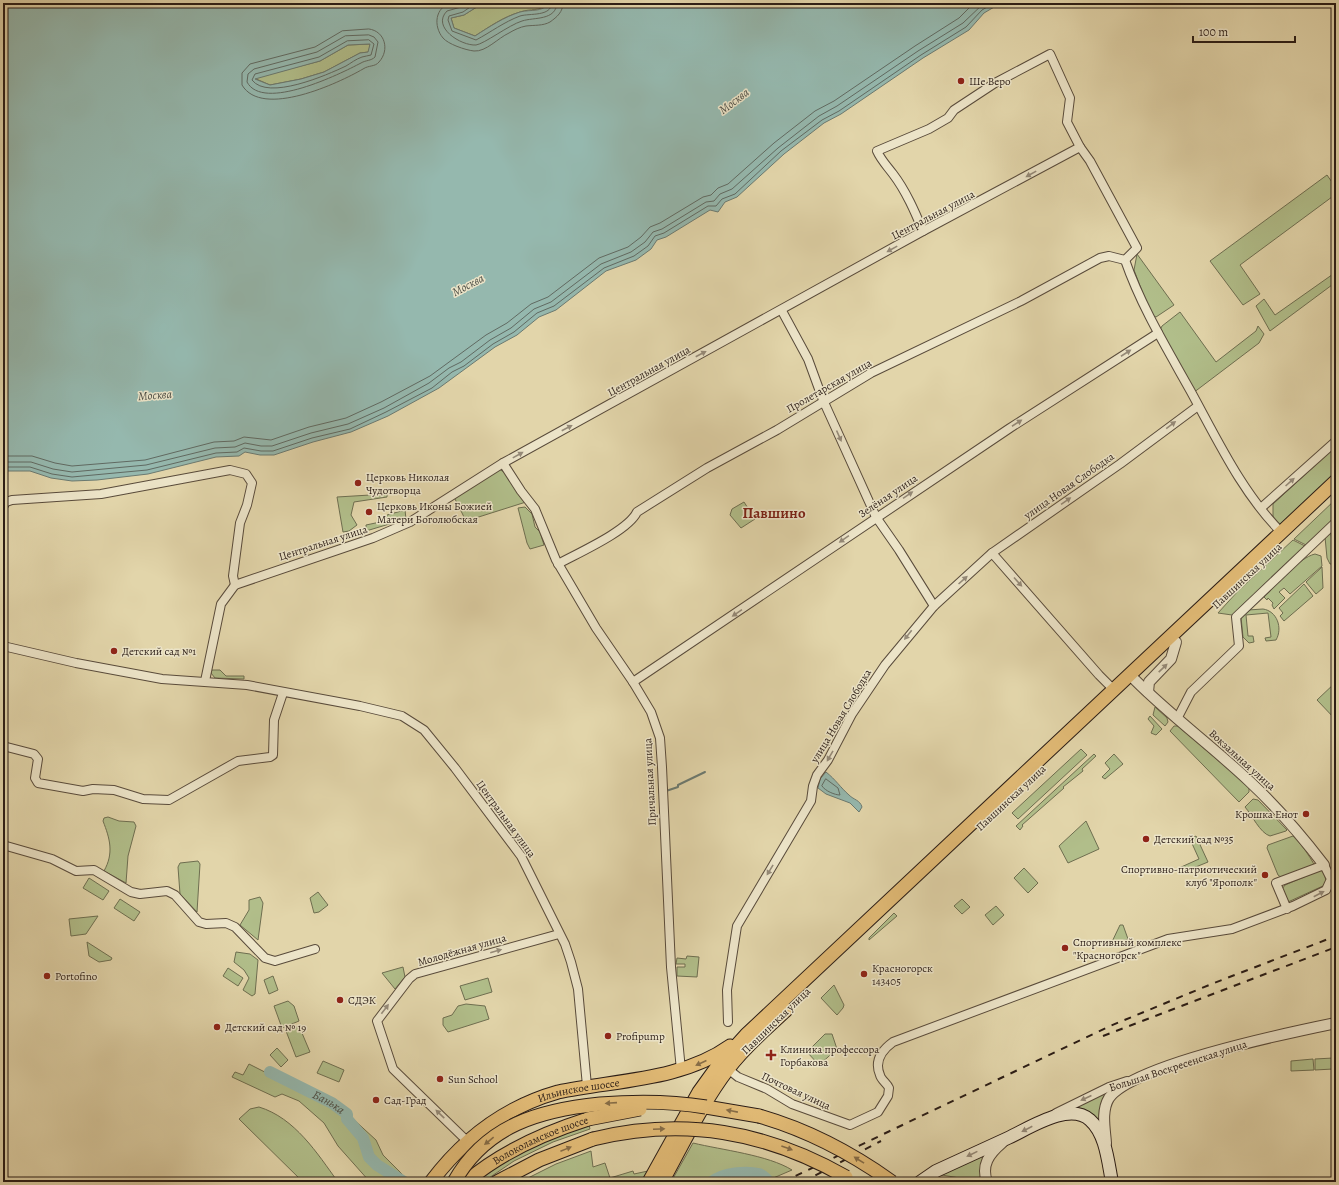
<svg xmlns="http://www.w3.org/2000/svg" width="1339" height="1185" font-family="Alegreya,serif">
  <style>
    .green { fill: #b1be8a; stroke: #6e6e50 }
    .water { fill: #95b8ae; stroke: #6b7a71; fill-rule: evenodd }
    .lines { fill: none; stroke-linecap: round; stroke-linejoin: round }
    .shore { stroke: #606a62; stroke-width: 1 }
    .stream { stroke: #6b7a71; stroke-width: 2 }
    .river { stroke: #95b8ae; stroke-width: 12 }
    .minor-casing { stroke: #594b3b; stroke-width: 10 }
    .tertiary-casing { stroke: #594b3b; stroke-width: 12 }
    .secondary-casing { stroke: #2b1d16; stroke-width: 14 }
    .primary-casing { stroke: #2b1d16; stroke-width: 15 }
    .minor { stroke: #ece4c8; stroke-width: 8 }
    .tertiary { stroke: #ece4c8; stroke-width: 10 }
    .secondary { stroke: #ece4c8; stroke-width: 12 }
    .primary { stroke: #e1ba75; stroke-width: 13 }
    .rail { stroke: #2b1d16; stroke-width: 2; stroke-dasharray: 7 7; stroke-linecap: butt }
    .primary-bridge-casing { stroke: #2b1d16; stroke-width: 15; stroke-linecap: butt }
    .primary-bridge { stroke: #e1ba75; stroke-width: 13 }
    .oneway { fill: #958a78 }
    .oneway2 { fill: #866c46 }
    .poi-dot { fill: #8f2418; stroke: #ece4c8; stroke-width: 1.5 }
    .labels { text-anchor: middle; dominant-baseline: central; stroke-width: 3; stroke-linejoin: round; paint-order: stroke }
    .poi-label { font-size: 11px; fill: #2b1d16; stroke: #ece4c8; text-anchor: start }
    .street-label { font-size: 11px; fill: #2b1d16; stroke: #ece4c8 }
    .water-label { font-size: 12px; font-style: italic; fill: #4b4c44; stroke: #ece4c8 }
    .district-label { font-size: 15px; font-weight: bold; fill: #7a1f14; stroke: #ece4c8 }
  </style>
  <rect width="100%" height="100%" fill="#e2d5aa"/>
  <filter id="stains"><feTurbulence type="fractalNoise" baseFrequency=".005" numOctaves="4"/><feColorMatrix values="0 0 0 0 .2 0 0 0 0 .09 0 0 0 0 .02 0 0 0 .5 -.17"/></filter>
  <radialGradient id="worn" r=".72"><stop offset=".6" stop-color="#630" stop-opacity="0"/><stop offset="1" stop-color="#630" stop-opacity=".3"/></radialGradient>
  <g class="green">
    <path d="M483 3C490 3 496 5 502 5 517 5 535 0 549 4 538 12 532 8 520 12 503 17 489 27 475 36L454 28 451 18 464 15Z"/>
    <polygon points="370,44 369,52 360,53 324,72 301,79 270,85 254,78 320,61 348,45"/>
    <polygon points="1327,175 1334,185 1336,184 1336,194 1240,265 1260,294 1243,305 1210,261"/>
    <polygon points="1137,254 1174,305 1156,317 1151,315 1134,270"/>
    <polygon points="1336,272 1336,282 1270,331 1256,306 1264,299 1275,315"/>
    <polygon points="1180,312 1216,362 1256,331 1258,326 1264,334 1259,343 1193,393 1160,330 1162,326"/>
    <polygon points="1336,446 1336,474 1281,527 1273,519 1273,504"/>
    <polygon points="499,469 507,474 526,502 466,521 454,497"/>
    <polygon points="387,494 387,497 354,502 351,515 357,525 349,531 343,532 337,497"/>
    <polygon points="1336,499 1336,517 1306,545 1294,539"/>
    <polygon points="744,502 755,519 741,528 730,515 732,509"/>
    <polygon points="525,507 532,514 535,527 540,532 544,545 530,549 527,543 518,508"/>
    <polygon points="405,510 406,519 366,531 366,525 385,521 387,515"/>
    <polygon points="1336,528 1336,533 1331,534 1336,564 1330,564 1327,558 1325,537"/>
    <polygon points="1293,540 1305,546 1232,615 1218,613 1238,591"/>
    <path d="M1315 554 1321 556 1322 566 1290 594 1284 588 1279 592 1285 598 1274 609 1272 605 1273 603 1268 598 1267 600 1264 597C1277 585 1298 558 1315 554Z"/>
    <polygon points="1322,567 1323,588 1316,594 1306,582"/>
    <polygon points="1304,584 1313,596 1284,621 1280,616 1283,613 1279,608"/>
    <path d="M1263 609C1277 611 1283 628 1276 640L1266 641 1265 638 1271 637 1268 613 1246 615 1248 636H1253L1254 642 1249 643 1243 637 1241 617 1248 610Z"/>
    <polygon points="212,670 220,670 226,676 244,676 244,679 215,678 211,673"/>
    <polygon points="1336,682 1336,720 1317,700"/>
    <polygon points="1155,707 1167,718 1168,722 1165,726 1153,715"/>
    <polygon points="1150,716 1162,729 1156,735 1151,733 1154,726 1148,719"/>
    <polygon points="1174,726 1178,726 1249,787 1249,792 1239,802 1170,731"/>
    <polygon points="1081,749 1087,755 1018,819 1012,813"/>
    <polygon points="1094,754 1096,756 1082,769 1083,771 1063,787 1064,788 1022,825 1023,826 1020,830 1016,826"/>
    <polygon points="1114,754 1123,764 1105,779 1102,777 1110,769 1105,763"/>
    <path d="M1253 799 1258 800 1287 830 1286 831 1270 836C1260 833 1252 815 1245 807Z"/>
    <path d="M108 817 119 821 134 822 136 826 128 856 126 883 104 871C114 853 110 839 103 821L104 818Z"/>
    <polygon points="1086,821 1099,849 1068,863 1059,846"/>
    <polygon points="1196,836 1208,862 1181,873 1179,868 1199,859 1190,839"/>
    <path d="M1293 836C1302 845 1309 855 1315 866L1282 878 1278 875 1267 848 1268 845Z"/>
    <polygon points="198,861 200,864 197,912 180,894 178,867 180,863"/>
    <polygon points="1024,868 1038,883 1028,893 1014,878"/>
    <polygon points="1321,870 1324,870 1326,882 1325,885 1288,902 1282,889 1285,885"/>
    <polygon points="89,878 109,891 103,900 83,888"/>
    <polygon points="318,892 328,905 319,912 314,913 310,898"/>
    <polygon points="260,897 263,903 258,940 240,925 249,910 249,900"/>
    <polygon points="120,899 140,912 134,921 114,908"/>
    <polygon points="962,899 970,907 962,914 954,906"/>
    <polygon points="996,906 1004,915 993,925 985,915"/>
    <polygon points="894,913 897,916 869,940 869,938"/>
    <polygon points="98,916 86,934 71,936 69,919"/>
    <polygon points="1120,925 1123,925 1128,939 1110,946"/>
    <polygon points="87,942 112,958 111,960 99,962 89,956"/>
    <polygon points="236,952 250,954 258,960 255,994 252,996 243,990 249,978 244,970 234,962"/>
    <polygon points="687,956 699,957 697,977 677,976 677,967 685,967 685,964 676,964 677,958 686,959"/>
    <polygon points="403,967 405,977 395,989 382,973"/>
    <polygon points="228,968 243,978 238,986 223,976"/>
    <polygon points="273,976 278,990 269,994 264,980"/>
    <polygon points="488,978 492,992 465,1000 460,986"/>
    <polygon points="834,985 844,1005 843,1008 837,1015 821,998"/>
    <polygon points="288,1001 294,1006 299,1021 282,1028 274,1006"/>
    <polygon points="466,1004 485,1006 489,1019 448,1032 443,1025 443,1018 452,1015 458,1006"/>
    <polygon points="299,1026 310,1052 296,1057 286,1031"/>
    <polygon points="825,1034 832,1034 837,1049 819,1065 807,1052"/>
    <polygon points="277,1048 288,1060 281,1067 270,1055"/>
    <polygon points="1333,1058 1333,1069 1315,1070 1315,1059"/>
    <polygon points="1313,1059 1314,1070 1291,1071 1291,1061"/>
    <polygon points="323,1061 344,1070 339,1082 317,1073"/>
    <polygon points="249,1064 310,1095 327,1095 376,1140 383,1155 402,1174 399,1182 370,1182 338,1146 324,1123 299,1101 282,1094 275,1097 232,1077 235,1072 243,1075"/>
    <polygon points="1109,1091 1100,1122 1073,1107"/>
    <path d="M259 1107C295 1118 317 1153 338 1182H303L239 1119 250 1109Z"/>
    <polygon points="589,1125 590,1129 553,1142 514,1161 483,1182 474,1182 491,1170 531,1146"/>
    <path d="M693 1143C722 1150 768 1155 792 1170L764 1182H671Z"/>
    <polygon points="591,1151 593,1167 605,1163 610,1178 633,1171 634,1174 648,1171 644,1182 520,1182 556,1164"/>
    <polygon points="986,1153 981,1163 983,1182 942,1175"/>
  </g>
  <g class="water">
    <path d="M3 3H483L464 15 451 18 454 28 475 36C489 27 504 17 520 12 531 9 542 13 549 3H1001L984 13 969 30 923 58 841 114 824 123 784 154 737 197 725 202 718 212 710 210 666 237 657 240 651 249 636 260 606 271 556 310 539 317 517 335 495 347 439 388 388 416 351 432 313 442 274 455H260L245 452 239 456 216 457 148 474 97 480 72 481 51 478 30 471H3ZM370 44 368 52 360 53 324 72 301 79 270 85 255 79 320 61 348 45Z"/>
    <path d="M826 772C836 780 840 787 849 795 854 800 860 800 862 807L859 812 850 803 826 794 818 788 820 779Z"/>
  </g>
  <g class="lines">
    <g class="shore">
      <path d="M451 3C435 7 433 26 443 38 448 44 465 50 474 51 486 52 498 38 509 33 514 30 520 27 526 26 534 25 543 26 550 22 557 17 563 12 563 3"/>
      <path d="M467 3 461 7 447 11C431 27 461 46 476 45 484 44 509 25 522 21 534 17 556 21 557 3"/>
      <path d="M476 3 463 12 449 16 448 20 452 31 476 40C491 32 504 22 520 16 530 13 551 17 552 3"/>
      <path d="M369 29C385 31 390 50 379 62 375 67 369 65 363 69 339 83 262 119 242 85V73L250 64 315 47 342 31Z"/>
      <path d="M369 35 374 37 378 42 375 57C371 61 366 60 361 63 340 74 263 112 247 82L248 74 254 69 317 52 345 36Z"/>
      <path d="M369 40 374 44 371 55C368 56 365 56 362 57 356 59 351 63 346 66 327 75 268 101 252 80L255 74 319 57 347 41Z"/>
      <polyline points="3,456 32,456 55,463 72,466 145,460 214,442 234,441 244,437 271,440 309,427 346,418 381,402 430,376 486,335 507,323 531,304 548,297 599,258 628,247 641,237 650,227 660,223 703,197 711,195 718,188 728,184 774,143 815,111 834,101 915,46 959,18 974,3"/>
      <polyline points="3,462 31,462 53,469 72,472 146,465 215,448 235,447 245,443 261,446 272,446 311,433 348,424 384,408 429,383 449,368 461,362 490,340 511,328 534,309 551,302 601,264 631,252 645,242 653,232 662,229 706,202 714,201 720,194 732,189 778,148 819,116 837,106 918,51 963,23 984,3"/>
      <polyline points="3,467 30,467 52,474 72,477 147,470 216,453 237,452 244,448 261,451 273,451 312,438 350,429 386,412 432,388 452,372 464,366 493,344 514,332 537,313 554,306 604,268 634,256 648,246 655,236 664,233 708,206 716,206 722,199 735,194 781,151 822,120 839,111 921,55 966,27 982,10 994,3"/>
      <path d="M826 779 838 788 840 795C835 795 825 791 822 786Z"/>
    </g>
    <polyline class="stream" points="666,791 678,787 678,785 705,772"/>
    <g class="river">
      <path id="s1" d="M270 1072 332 1103 347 1114V1119L363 1138 369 1157 377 1165 404 1182"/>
      <path d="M712 1182C723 1173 746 1171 759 1174 763 1175 766 1179 769 1182"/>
    </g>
    <g class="minor-casing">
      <g id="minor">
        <path d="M923 231C915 212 906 191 893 174 887 166 881 160 877 151L929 129 948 118 954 110 995 83 1050 54 1070 98 1067 122 1080 147"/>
        <path d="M1125 260C1141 306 1166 347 1190 390 1217 439 1242 493 1282 533"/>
        <polyline points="782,311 808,359 823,400 876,517 899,550 934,606"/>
        <polyline points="503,463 521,491 535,509 556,560 596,628 633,682 651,712 660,738 662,767 671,967 681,1070"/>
        <polyline points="3,507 6,502 12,500 101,494 230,470 246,474 252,483 247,505 240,523 233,576 235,585"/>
        <polyline points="1261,508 1336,441"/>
        <polyline points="992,553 1099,675 1114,690"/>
        <path d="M558 564C578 553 628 531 637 512L707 468 777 430 871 373 1021 301 1100 258 1109 256 1125 260"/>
        <polyline points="3,646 76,663 162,679 247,685 360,706 402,716 424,730 455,768 521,856 565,944 571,962 578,989 587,1086"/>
        <polyline points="205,681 221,604 235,585 373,538 410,522 503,463 923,231 1080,147 1090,161 1137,248 1125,260"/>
        <polyline points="633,682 1010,428 1158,333"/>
        <polyline points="1177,719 1191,692 1239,646 1236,617 1336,522"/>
        <polyline points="3,746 34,754 38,759 35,778 38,783 83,791 93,789 114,790 143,799 169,800 238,761 270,757 273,755 274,720 283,693"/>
        <polyline points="3,845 52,859 76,871 94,870 131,892 140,894 167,891 175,895 199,922 206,924 226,923 235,927 265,958 275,961 315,949"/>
        <polyline points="728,1022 727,990 737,926 811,801 813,786 817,775 828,760 852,714 885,665 934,606 992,553 1120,464 1198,406"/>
        <path d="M728 1069 738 1077 767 1089 792 1104 850 1125 878 1112 888 1096 889 1088C887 1083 881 1080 880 1075 874 1061 882 1050 893 1042L1168 939 1232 929 1293 906 1326 890 1331 879 1324 865 1276 883 1287 909"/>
        <polyline points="1056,1113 1109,1087 1127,1081"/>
        <polyline points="467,1141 393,1069 377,1021 409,979 415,974 559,934"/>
      </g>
    </g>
    <g class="tertiary-casing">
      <g id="tertiary">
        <path d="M1135 680C1171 716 1212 746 1249 781 1277 807 1301 835 1324 865"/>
        <polyline points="1148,692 1149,682 1171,659 1176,642"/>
        <path d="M1106 1143C1105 1129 1101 1111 1109 1098 1133 1065 1292 1032 1336 1023"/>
        <path d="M987 1182C981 1165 989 1154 1002 1143"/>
      </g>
    </g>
    <g class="secondary-casing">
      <path id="secondary" d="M920 1182 936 1171C960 1160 984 1149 1008 1138 1028 1129 1069 1101 1090 1120 1106 1134 1108 1162 1112 1182"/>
    </g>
    <g class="primary-casing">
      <g id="primary">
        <polyline points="706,1107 759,1116"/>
        <path id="s2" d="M431 1182C464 1138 505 1107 558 1092 615 1080 681 1081 730 1046"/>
        <path id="s3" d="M466 1182C501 1152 544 1133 588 1119"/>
        <polyline points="497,1182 539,1160 593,1139"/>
        <polyline points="649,1182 699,1092 717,1067 746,1035 1336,481"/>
        <path d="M662 1182C683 1144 702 1103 728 1069 744 1047 766 1029 786 1010"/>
      </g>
    </g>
    <use href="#minor" class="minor"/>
    <use href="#tertiary" class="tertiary"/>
    <use href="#secondary" class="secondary"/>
    <use href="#primary" class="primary"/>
    <g class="rail">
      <polyline points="1103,1036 1336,947"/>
      <polyline points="783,1182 1110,1026 1214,983 1336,936"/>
      <polyline points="803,1182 881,1141"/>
    </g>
    <g class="primary-bridge-casing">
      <g id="primary-bridge">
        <path d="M759 1116C808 1130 850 1152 892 1182"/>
        <polyline points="588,1119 640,1109"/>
        <path d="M593 1139C684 1117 765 1131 846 1177"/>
        <path d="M454 1182C486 1125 540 1110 600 1104 636 1101 670 1101 706 1107"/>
      </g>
    </g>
    <use href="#primary-bridge" class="primary-bridge"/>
  </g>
  <defs><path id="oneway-solid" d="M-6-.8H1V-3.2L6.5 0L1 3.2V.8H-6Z"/></defs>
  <g class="oneway">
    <use href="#oneway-solid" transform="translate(1031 174) rotate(151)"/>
    <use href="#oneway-solid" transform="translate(892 249) rotate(151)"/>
    <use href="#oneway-solid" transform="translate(1126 353) rotate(-33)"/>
    <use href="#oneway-solid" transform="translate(701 354) rotate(-28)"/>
    <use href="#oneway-solid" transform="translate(1017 423) rotate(-33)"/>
    <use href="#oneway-solid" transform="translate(1171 425) rotate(-37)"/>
    <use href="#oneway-solid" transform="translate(567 428) rotate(-28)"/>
    <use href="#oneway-solid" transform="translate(839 436) rotate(66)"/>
    <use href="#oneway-solid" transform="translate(518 455) rotate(-29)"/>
    <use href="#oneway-solid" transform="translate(1290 482) rotate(-42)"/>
    <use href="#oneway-solid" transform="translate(908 495) rotate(-34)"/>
    <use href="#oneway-solid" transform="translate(1066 501) rotate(-35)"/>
    <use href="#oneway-solid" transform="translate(844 539) rotate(145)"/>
    <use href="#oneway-solid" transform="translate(963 580) rotate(-42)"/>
    <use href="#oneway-solid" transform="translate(1018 582) rotate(48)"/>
    <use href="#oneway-solid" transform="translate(737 613) rotate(146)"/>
    <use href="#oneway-solid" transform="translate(908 635) rotate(128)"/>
    <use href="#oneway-solid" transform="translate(1163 668) rotate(-44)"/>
    <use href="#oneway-solid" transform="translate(830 756) rotate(120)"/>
    <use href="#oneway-solid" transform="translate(770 870) rotate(121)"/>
    <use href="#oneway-solid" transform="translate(1319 894) rotate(-28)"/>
    <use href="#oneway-solid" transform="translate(496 951) rotate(-16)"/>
    <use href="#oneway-solid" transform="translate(385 1009) rotate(-53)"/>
    <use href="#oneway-solid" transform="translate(1086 1098) rotate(155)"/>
    <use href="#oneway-solid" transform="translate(440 1114) rotate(-136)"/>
    <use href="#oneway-solid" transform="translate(1027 1129) rotate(153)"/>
    <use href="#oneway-solid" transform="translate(972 1154) rotate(154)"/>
  </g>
  <g class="oneway2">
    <use href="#oneway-solid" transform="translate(701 1063) rotate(155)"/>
    <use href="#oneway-solid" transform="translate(611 1103) rotate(176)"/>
    <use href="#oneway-solid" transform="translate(732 1111) rotate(-169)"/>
    <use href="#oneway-solid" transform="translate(659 1129) rotate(-3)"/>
    <use href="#oneway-solid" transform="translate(489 1141) rotate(141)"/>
    <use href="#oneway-solid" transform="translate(787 1148) rotate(20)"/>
    <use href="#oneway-solid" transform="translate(566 1149) rotate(-22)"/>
    <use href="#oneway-solid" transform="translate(859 1160) rotate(-148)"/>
  </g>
  <g class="poi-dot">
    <circle cx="961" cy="81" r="4"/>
    <circle cx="358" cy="483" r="4"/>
    <circle cx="369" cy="512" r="4"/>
    <circle cx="114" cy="651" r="4"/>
    <circle cx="1306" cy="814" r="4"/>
    <circle cx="1146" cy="839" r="4"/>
    <circle cx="1265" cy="875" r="4"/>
    <circle cx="1065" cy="948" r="4"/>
    <circle cx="864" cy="974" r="4"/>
    <circle cx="47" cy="976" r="4"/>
    <circle cx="340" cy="1000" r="4"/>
    <circle cx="217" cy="1027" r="4"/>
    <circle cx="608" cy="1036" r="4"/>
    <path d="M769 1049h4v4h4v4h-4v4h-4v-4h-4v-4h4z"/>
    <circle cx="440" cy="1079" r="4"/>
    <circle cx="376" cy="1100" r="4"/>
  </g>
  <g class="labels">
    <g class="poi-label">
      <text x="969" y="81">Ше Веро</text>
      <text x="366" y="477">Церковь Николая<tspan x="366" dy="13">Чудотворца</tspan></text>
      <text x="377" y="506">Церковь Иконы Божией<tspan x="377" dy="13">Матери Боголюбская</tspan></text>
      <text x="122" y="651">Детский сад №1</text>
      <text x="1298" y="814" text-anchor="end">Крошка Енот</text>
      <text x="1154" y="839">Детский сад №35</text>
      <text x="1257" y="869" text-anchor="end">Спортивно-патриотический<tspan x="1257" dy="13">клуб "Ярополк"</tspan></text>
      <text x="1073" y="942">Спортивный комплекс<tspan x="1073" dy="13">"Красногорск"</tspan></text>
      <text x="872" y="968">Красногорск<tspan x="872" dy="13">143405</tspan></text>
      <text x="55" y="976">Portofino</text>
      <text x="348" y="1000">СДЭК</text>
      <text x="225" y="1027">Детский сад № 19</text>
      <text x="616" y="1036">Profipump</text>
      <text x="780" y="1049">Клиника профессора<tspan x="780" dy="13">Горбакова</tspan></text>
      <text x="448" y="1079">Sun School</text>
      <text x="384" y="1100">Сад-Град</text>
    </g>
    <g class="street-label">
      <text transform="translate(933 215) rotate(-28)">Центральная улица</text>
      <text transform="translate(649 371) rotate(-29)">Центральная улица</text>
      <text transform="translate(829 386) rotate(-30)">Пролетарская улица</text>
      <text transform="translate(1069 486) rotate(-35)">улица Новая Слободка</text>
      <text transform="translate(888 496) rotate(-34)">Зелёная улица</text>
      <text transform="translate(323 543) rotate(-18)">Центральная улица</text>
      <text transform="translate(1247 576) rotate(-43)">Павшинская улица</text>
      <text transform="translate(841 716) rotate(-59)">улица Новая Слободка</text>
      <text transform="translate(1242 760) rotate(42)">Вокзальная улица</text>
      <text transform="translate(650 782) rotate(-93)">Причальная улица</text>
      <text transform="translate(1011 798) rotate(-43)">Павшинская улица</text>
      <text transform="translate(506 819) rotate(54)">Центральная улица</text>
      <text transform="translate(462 950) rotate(-16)">Молодёжная улица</text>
      <text transform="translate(776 1021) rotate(-44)">Павшинская улица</text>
      <text transform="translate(1178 1066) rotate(-18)">Большая Воскресенская улица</text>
      <text stroke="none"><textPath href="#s2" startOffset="179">Ильинское шоссе</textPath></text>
      <text transform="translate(796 1091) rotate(25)">Почтовая улица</text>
      <text stroke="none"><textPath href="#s3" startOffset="86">Волоколамское шоссе</textPath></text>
    </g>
    <g class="water-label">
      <text transform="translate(734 101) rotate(-37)">Москва</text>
      <text transform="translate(468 285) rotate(-28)">Москва</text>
      <text transform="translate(155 395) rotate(-4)">Москва</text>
      <text stroke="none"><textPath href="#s1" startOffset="66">Банька</textPath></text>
    </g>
    <g class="district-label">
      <text x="774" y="513">Павшино</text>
    </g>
  </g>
  <rect width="1339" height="1185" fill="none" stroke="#e2d5aa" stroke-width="16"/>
  <rect x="4" y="4" width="1331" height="1177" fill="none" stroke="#2b1d16" stroke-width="2"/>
  <rect x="8" y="8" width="1323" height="1169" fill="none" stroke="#2b1d16"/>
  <path d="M1193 36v6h102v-6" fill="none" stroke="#2b1d16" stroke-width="2"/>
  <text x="1199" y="36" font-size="12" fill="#2b1d16" stroke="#ece4c8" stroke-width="3" paint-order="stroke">100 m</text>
  <rect width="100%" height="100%" filter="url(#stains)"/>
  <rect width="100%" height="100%" fill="url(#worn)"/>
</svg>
